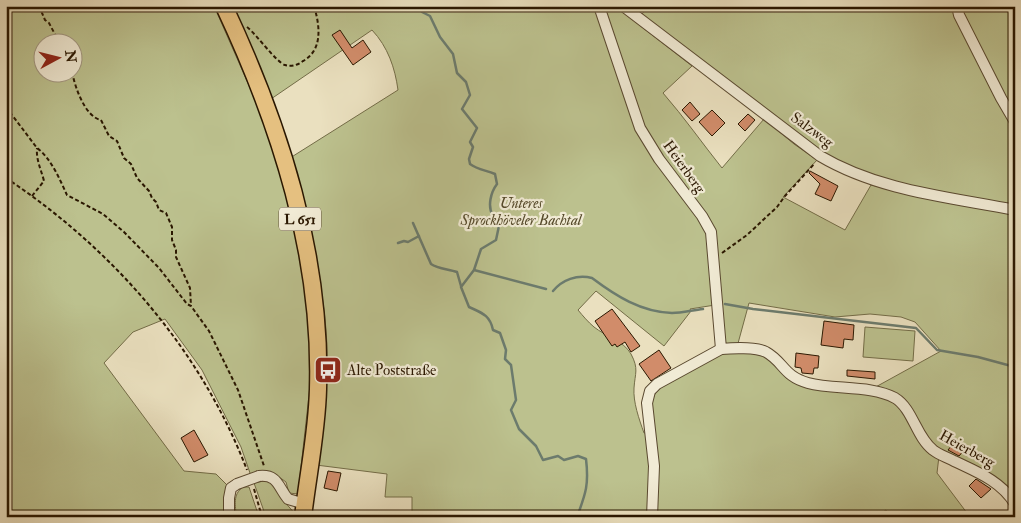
<svg xmlns="http://www.w3.org/2000/svg" width="1021" height="523" font-family="'IM FELL Double Pica',serif">
  <style>
    .green { fill: #bcc18e; stroke: #736c47; fill-rule: evenodd }
    .lines { fill: none; stroke-linecap: round; stroke-linejoin: round }
    .stream { stroke: #6c7b6d; stroke-width: 2.5 }
    .building { fill: #d18c6a; stroke: #2a1700 }
    .street-casing { stroke: #5a4930; stroke-width: 12 }
    .primary-casing { stroke: #2a1700; stroke-width: 19 }
    .path { stroke: #2a1700; stroke-width: 2; stroke-dasharray: 4 2.5; stroke-linecap: butt }
    .street { stroke: #f1ebd5; stroke-width: 10 }
    .primary { stroke: #e5c080; stroke-width: 16 }
    .street-bridge-casing { stroke: #5a4930; stroke-width: 12; stroke-linecap: butt }
    .street-bridge { stroke: #f1ebd5; stroke-width: 10 }
    .labels { text-anchor: middle; dominant-baseline: central; stroke-width: 4.5; stroke-linejoin: round; paint-order: stroke }
    .shield { fill: #f1ebd5; stroke: #665740; stroke-width: 1 }
    .shield-label { font-size: 14px; font-weight: bold; fill: #2a1700 }
    .street-label { font-size: 15px; fill: #2a1700; stroke: #f1ebd5 }
    .park-label { font-size: 15px; font-style: italic; fill: #564a2b; stroke: #f1ebd5 }
    .poi-label { font-size: 15px; fill: #2a1700; stroke: #f1ebd5; text-anchor: start }
  </style>
  <rect width="100%" height="100%" fill="#eae0bf"/>
  <filter id="stains"><feTurbulence type="fractalNoise" baseFrequency=".004" numOctaves="4"/><feColorMatrix values="0 0 0 0 .2 0 0 0 0 .09 0 0 0 0 .02 0 0 0 .5 -.17"/></filter>
  <radialGradient id="worn" r=".72"><stop offset=".6" stop-color="#630" stop-opacity="0"/><stop offset="1" stop-color="#630" stop-opacity=".3"/></radialGradient>
  <g class="green">
    <path d="M6 6H214L258 106 275 152 295 223 312 326 311 377 298 494 289 493 286 482 275 474 251 476 241 447 202 370 165 319 133 332 104 363 184 471 216 474 227 485 228 517H6ZM42 42H72V72H42Z"/>
    <path d="M232 6H596L627 99 710 232 715 305 690 309 691 311 664 346 596 291 578 310C583 316 588 322 594 327 605 336 624 341 631 354 639 369 635 373 634 388 633 402 639 419 644 433L651 432 650 517H412V497H385L387 474 316 465C320 433 326 400 327 367 329 296 307 226 290 158L398 90C395 68 388 47 372 30L271 99Z"/>
    <path d="M601 6H615L692 66 663 93C684 117 702 143 722 168L764 119 794 144 817 160 783 197 845 230 871 185 1015 214V497L931 449 905 406 872 389 941 351 915 322 901 317 870 314 835 317 749 303 737 347 721 342 712 230 640 126Z"/>
    <polygon points="649,6 955,6 1015,125 1015,207 903,185 856,171 822,154 641,15"/>
    <polygon points="959,6 1015,6 1015,119"/>
    <polygon points="865,327 915,331 913,361 863,357"/>
    <polygon points="722,350 768,353 786,378 810,386 892,398 939,456 937,473 970,517 890,517 886,510 875,517 654,517 652,401 655,394 662,385"/>
    <polygon points="269,480 274,484 283,500 296,515 295,517 266,517 254,483"/>
    <path d="M243 487H249L259 517H236C236 505 232 495 243 487Z"/>
  </g>
  <g class="lines">
    <g class="stream">
      <path d="M418 6 422 12 430 16 440 37 453 54 457 73 466 82 470 95 462 109 477 128 470 142 473 147 469 159 470 164C478 170 486 170 495 174L497 184C491 192 487 206 493 216 495 218 497 219 500 221L496 240 481 249 474 270 461 287 469 307C482 313 490 315 493 330L500 333 506 350 505 359 511 365 516 400 511 410 519 429 536 446 543 460 558 456 564 460 578 456 586 459C589 484 586 493 577 517"/>
      <path d="M413 223 431 264C438 269 449 269 457 272L461 286"/>
      <polyline points="398,243 404,241 408,242 419,236"/>
      <polyline points="474,270 546,289"/>
      <path d="M553 291C562 280 577 274 592 278 616 296 641 312 672 313 682 313 693 310 703 309"/>
      <polyline points="725,304 753,309 916,328 937,350 978,357 1015,367"/>
    </g>
  </g>
  <g class="building">
    <polygon points="340,30 352,48 363,40 371,52 353,65 332,35"/>
    <polygon points="690,102 700,114 692,121 682,110"/>
    <polygon points="712,110 725,123 712,136 699,122"/>
    <polygon points="748,114 755,120 745,131 738,124"/>
    <polygon points="810,171 838,186 831,201 815,194 820,184 809,173"/>
    <polygon points="612,309 640,346 631,352 625,342 617,347 615,344 612,346 595,321"/>
    <polygon points="824,321 854,325 853,340 844,339 843,348 821,345"/>
    <polygon points="659,350 671,368 651,381 639,364"/>
    <polygon points="796,353 819,356 818,368 814,368 813,374 802,373 801,368 795,367"/>
    <polygon points="847,370 875,372 875,379 847,376"/>
    <polygon points="194,430 208,455 194,462 181,438"/>
    <polygon points="956,440 966,448 959,456 948,450"/>
    <polygon points="328,471 341,473 337,491 324,488"/>
    <polygon points="976,479 991,489 981,498 969,486"/>
  </g>
  <g class="lines">
    <g class="street-casing">
      <g id="street">
        <path d="M599 6 640 128 659 159 702 216 711 232 721 349C732 348 756 347 766 352 784 362 783 376 808 383 834 390 871 385 895 398 913 409 916 437 933 450 939 455 947 457 954 461 977 472 1001 481 1015 504"/>
        <path d="M623 6 820 156C879 191 949 197 1015 210"/>
        <polyline points="957,6 959,15 1001,98 1015,122"/>
        <path d="M259 476C278 474 278 487 288 499L305 504"/>
        <polyline points="229,517 229,498 231,488 237,484"/>
        <polyline points="652,517 654,466 647,403 650,391 657,384 721,349"/>
      </g>
    </g>
    <g class="primary-casing">
      <path id="primary" d="M224 6C280 125 322 255 318 389 317 432 308 474 303 517"/>
    </g>
    <g class="path">
      <polyline points="39,6 45,20 49,23 59,42"/>
      <path d="M247 27C257 35 276 62 285 65 291 67 298 65 303 61 323 50 320 26 314 6"/>
      <path d="M72 72C75 87 85 117 101 120L109 136 117 141 124 158 131 164 137 178 149 191 152 198 156 202 159 210 166 213 172 227V240L176 250V257L190 288 191 306"/>
      <path d="M6 107 37 148C51 158 60 180 67 195L103 214 124 232 159 268 187 304 191 306 209 331 238 390 264 466"/>
      <path d="M6 178C113 249 201 350 247 470"/>
      <path d="M32 196 44 181C41 169 36 160 37 148"/>
      <polyline points="722,253 747,235 777,207 785,196 815,163"/>
      <polyline points="254,489 262,517"/>
    </g>
    <use href="#street" class="street"/>
    <use href="#primary" class="primary"/>
    <g class="street-bridge-casing">
      <polyline id="street-bridge" points="237,484 259,476"/>
    </g>
    <use href="#street-bridge" class="street-bridge"/>
  </g>
  <defs>
    <g id="bus-square" transform="scale(1.4375)"><rect x="-9" y="-9" width="18" height="18" rx="4" fill="#8f2418" stroke="#f1ebd5"/><path d="M-5-6H5V4H4V6H2V4H-2V6H-4V4H-5ZM-3.5-4V0h7V-4ZM-3.5 1.2v1.5H-2V1.2ZM2 1.2v1.5H3.5V1.2Z" fill="#fff"/></g>
  </defs>
  <g fill-rule="evenodd">
    <use href="#bus-square" x="328" y="370"/>
  </g>
  <g class="labels">
    <rect class="shield" x="279" y="207.5" width="42" height="23" rx="4"/>
    <g class="shield-label">
      <text x="300" y="219">L 651</text>
    </g>
    <g class="street-label">
      <text transform="translate(812 130) rotate(36)">Salzweg</text>
      <text transform="translate(684 167) rotate(54)">Heierberg</text>
      <text transform="translate(967 449) rotate(29)">Heierberg</text>
    </g>
    <g class="park-label">
      <text x="521" y="203">Unteres<tspan x="521" dy="17">Sprockhöveler Bachtal</tspan></text>
    </g>
    <g class="poi-label">
      <text x="347" y="370">Alte Poststraße</text>
    </g>
  </g>
  <rect width="1021" height="523" fill="none" stroke="#eae0bf" stroke-width="25"/>
  <rect x="8" y="8" width="1006" height="508" fill="none" stroke="#2a1700" stroke-width="2.5"/>
  <rect x="12" y="12" width="996" height="498" fill="none" stroke="#2a1700"/>
  <g transform="translate(58 58) rotate(83)"><circle r="24" fill="#f1ebd5" stroke="#a19680"/>
  <path d="M0-4L9 19L0 12L-9 19Z" fill="#8f2418"/>
  <text y="-8" font-size="14" font-weight="bold" text-anchor="middle" fill="#2a1700">N</text>
  </g>
  <rect width="100%" height="100%" filter="url(#stains)"/>
  <rect width="100%" height="100%" fill="url(#worn)"/>
</svg>
